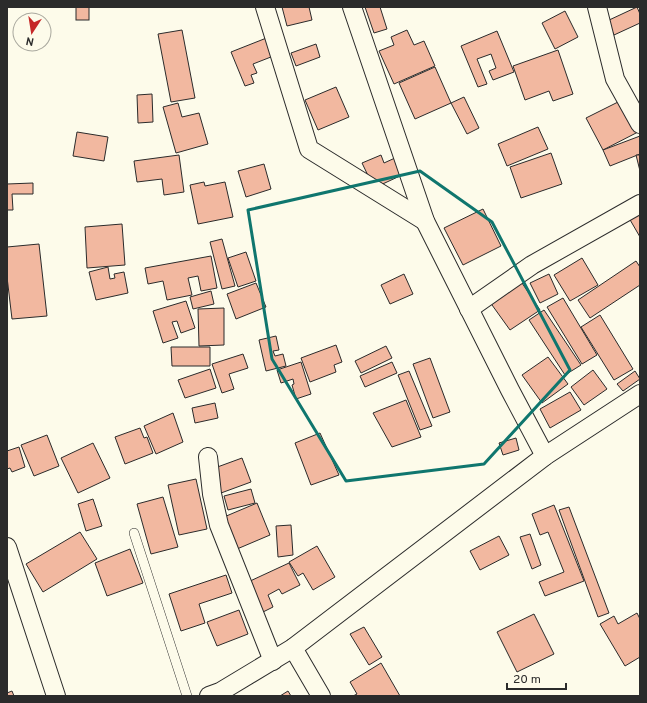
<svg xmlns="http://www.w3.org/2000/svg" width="647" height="703" font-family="Overpass,sans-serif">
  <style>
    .building { fill: #f2b8a0; stroke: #2b2b2b }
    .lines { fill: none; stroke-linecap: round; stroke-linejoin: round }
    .lane-casing { stroke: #2b2b2b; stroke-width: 10 }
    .street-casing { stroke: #2b2b2b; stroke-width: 20 }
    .lane { stroke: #fdfbea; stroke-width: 9 }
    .street { stroke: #fdfbea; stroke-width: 18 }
    .marked { fill: none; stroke: #0f766e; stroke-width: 3; stroke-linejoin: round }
  </style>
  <rect width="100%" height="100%" fill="#fdfbea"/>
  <g class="building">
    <rect x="76" y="7" width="13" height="13"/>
    <polygon points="282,7 309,7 312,20 287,26"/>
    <polygon points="365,7 380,7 387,29 374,33"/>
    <polygon points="637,7 640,14 640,23 614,35 607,21"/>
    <polygon points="565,11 578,37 555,49 542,23"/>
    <polygon points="182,30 195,98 171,102 158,34"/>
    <polygon points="407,30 414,45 424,41 435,66 394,84 379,51 394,45 391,37"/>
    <polygon points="497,31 514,72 493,80 489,71 496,68 491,54 477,59 487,84 478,87 461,46"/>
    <polygon points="269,37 276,55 253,64 257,73 251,75 254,83 245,86 231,52"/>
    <polygon points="316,44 320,57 296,66 291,53"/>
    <polygon points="558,50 573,94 553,101 549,91 525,100 513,66"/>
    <polygon points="435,67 451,103 415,119 399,83"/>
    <polygon points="336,87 349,117 318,130 305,100"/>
    <polygon points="152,94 153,122 138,123 137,95"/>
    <polygon points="464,97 479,128 467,134 451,103"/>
    <polygon points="622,100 638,132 603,150 586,118"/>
    <polygon points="178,103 182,117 199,113 208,144 176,153 163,107"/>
    <polygon points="538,127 548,149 507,166 498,144"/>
    <polygon points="77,132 108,137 104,161 73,156"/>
    <polygon points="640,136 640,154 610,166 603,150"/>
    <polygon points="551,153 562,184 521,198 510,167"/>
    <polygon points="179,155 184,192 164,195 162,179 137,182 134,161"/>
    <polygon points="381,155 384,163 395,158 402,175 374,188 362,163"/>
    <polygon points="636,155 640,155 640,171"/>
    <polygon points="264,164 271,189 246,197 238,171"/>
    <polygon points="204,182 205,186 225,182 233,217 198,224 190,185"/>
    <polygon points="33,183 33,194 12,194 13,210 7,210 7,184"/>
    <polygon points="483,209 501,246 463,265 444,228"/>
    <polygon points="640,211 640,237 629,218"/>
    <polygon points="122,224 125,265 87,268 85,227"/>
    <polygon points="222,239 235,286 222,289 210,242"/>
    <polygon points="39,244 47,316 12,319 7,277 7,247"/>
    <polygon points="246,252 256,281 238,287 228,258"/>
    <polygon points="211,256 217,288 201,291 198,276 188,278 192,295 167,300 163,281 148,284 145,268"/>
    <polygon points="582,258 598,285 570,301 554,275"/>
    <polygon points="636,261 640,267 640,285 590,318 578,300"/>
    <polygon points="108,267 110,279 115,278 114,274 124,272 128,293 96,300 89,272"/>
    <polygon points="404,274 413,294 390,304 381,285"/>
    <polygon points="549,274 558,294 540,303 530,283"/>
    <polygon points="518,277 540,310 510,330 487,298"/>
    <polygon points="256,283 266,307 236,319 227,294"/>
    <polygon points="211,291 214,304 193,309 190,297"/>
    <polygon points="563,298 597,355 582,364 547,307"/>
    <polygon points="186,301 195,328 181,333 177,321 172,322 178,338 163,343 153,311"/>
    <polygon points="224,308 224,345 199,346 198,309"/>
    <polygon points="544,310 581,365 565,375 529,320"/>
    <polygon points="600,315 633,369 614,380 581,327"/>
    <polygon points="276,336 279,350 273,351 275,356 283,354 286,366 266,371 259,340"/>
    <polygon points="336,345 342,362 334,365 336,372 310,382 301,358"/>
    <polygon points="386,346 392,358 361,373 355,361"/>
    <polygon points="171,347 210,347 210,366 172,366"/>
    <polygon points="243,354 248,368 229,374 234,389 222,393 212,364"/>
    <polygon points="548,357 568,384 542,403 522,375"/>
    <polygon points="430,358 450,412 433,418 413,364"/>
    <polygon points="301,362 311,394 296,399 292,385 294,384 293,379 281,383 277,370"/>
    <polygon points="392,362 397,373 365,387 360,376"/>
    <polygon points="210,369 216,388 185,398 178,380"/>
    <polygon points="593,370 607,389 584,405 571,387"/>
    <polygon points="409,371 432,426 420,430 398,375"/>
    <polygon points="635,371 640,379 623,391 617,384"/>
    <polygon points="570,392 581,410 550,428 540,409"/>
    <polygon points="406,400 421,437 392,447 373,413"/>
    <polygon points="215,403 218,418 195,423 192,408"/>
    <polygon points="173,413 183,442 156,454 144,426"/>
    <polygon points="140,428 144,438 147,437 153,453 125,464 115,437"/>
    <polygon points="320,433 339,475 311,485 295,443"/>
    <polygon points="47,435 59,466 34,476 21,445"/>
    <polygon points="516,438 519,450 503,455 499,443"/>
    <polygon points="93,443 110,478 78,493 61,458"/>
    <polygon points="19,447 25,467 12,472 10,468 7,469 7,451"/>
    <polygon points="242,458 251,482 221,493 212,469"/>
    <polygon points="196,479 207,529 179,535 168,485"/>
    <polygon points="251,489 255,503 228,510 224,496"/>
    <polygon points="163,497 178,547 151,554 137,504"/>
    <polygon points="93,499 102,526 86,531 78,504"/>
    <polygon points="257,503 270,535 237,549 224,517"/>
    <polygon points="554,505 584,581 545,596 539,582 564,572 548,532 540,535 532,514"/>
    <polygon points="569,507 609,613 598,617 559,510"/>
    <polygon points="291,525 293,555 278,557 276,526"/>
    <polygon points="80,532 97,559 43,592 26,564"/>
    <polygon points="530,534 541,565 532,569 520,537"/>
    <polygon points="499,536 509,555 480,570 470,551"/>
    <polygon points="317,546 335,577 313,590 303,573 298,576 289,562"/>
    <polygon points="130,549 143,583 107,596 95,563"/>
    <polygon points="289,563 300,585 282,594 279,589 268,595 273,607 263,612 248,582"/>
    <polygon points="226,575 232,593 199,604 205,623 181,631 169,594"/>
    <polygon points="239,610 248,634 217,646 207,622"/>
    <polygon points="637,613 640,619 640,657 625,666 600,624 614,616 618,624"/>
    <polygon points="534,614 554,654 517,672 497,632"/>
    <polygon points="364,627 382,657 369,665 350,634"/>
    <polygon points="381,663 400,696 353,696 357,694 350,682"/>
    <polygon points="12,691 14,696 7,696 7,693"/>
    <polygon points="288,691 291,696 280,696"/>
  </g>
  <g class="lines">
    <g class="lane-casing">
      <polyline id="lane" points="134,533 187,696"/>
    </g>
    <g class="street-casing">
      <g id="street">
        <polyline points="265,7 309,149 425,221"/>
        <polyline points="352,7 425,221 510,390 545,456"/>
        <polyline points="597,7 615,79 640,124"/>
        <polyline points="469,309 532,265 640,204"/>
        <polyline points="208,457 212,494 219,525 273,661"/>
        <polyline points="7,547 56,696"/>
        <polyline points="293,648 321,696"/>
        <polyline points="209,696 220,692 293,648 545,456 640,394"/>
      </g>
    </g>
    <use href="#lane" class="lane"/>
    <use href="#street" class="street"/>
  </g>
  <path class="marked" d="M420 171 492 222 570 370 484 464 346 481 272 359 248 210Z"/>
  <rect width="647" height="703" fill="none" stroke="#2b2b2b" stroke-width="16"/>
  <g transform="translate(32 32) rotate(192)"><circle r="19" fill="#fdfbea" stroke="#a9a89e"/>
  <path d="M0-3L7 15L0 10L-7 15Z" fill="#c62828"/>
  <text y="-6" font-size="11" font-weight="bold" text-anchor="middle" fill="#2b2b2b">N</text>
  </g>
  <path d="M507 683v6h59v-6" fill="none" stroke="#2b2b2b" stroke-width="2"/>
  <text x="513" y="683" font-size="12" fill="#2b2b2b" stroke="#fdfbea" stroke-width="3" paint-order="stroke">20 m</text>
</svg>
